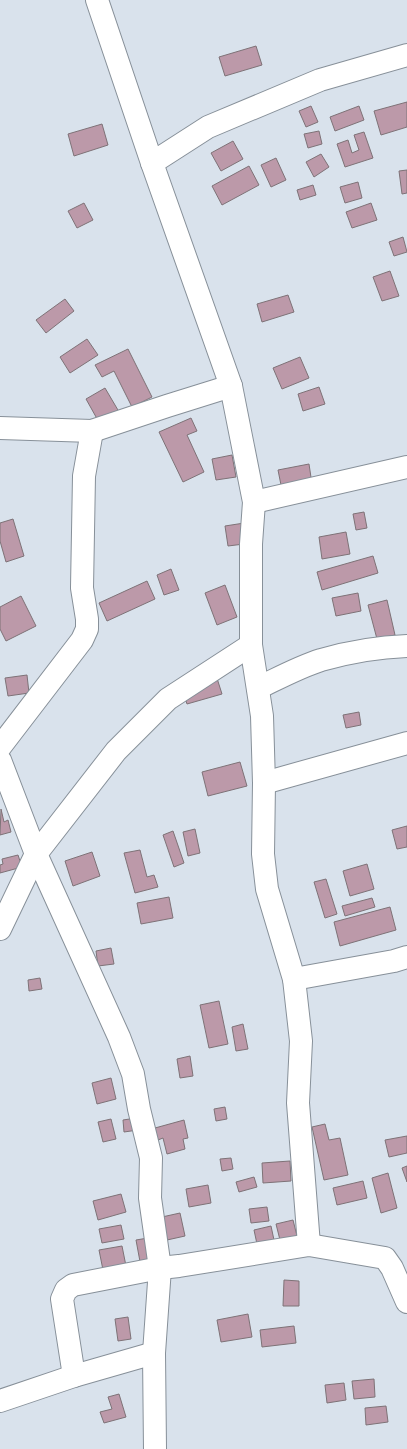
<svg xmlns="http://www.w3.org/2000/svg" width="407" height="1449" font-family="'Nunito Sans',sans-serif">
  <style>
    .building { fill: #bc99a9; stroke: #7e7277 }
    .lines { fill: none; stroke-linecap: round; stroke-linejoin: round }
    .minor-casing { stroke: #879099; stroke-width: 24 }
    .minor { stroke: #fff; stroke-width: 22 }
  </style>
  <rect width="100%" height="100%" fill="#d9e2ec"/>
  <g class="building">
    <polygon points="256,46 262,65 225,76 219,57"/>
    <polygon points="407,102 407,127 381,135 374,111"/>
    <polygon points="311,106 318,122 306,127 299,111"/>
    <polygon points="359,106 364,120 335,131 330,117"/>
    <polygon points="102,124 108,145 74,156 68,134"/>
    <polygon points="319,131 322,144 308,148 304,134"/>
    <polygon points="364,132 373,158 345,167 337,144 348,140 352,153 359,150 354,135"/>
    <polygon points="233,141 243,159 221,171 211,153"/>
    <polygon points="321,154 329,167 314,177 306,162"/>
    <polygon points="276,158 286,180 271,187 261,165"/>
    <polygon points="249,166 259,185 222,205 212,186"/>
    <polygon points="407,170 407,193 402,194 399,171"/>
    <polygon points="358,182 362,198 345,203 340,187"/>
    <polygon points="313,185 316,195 300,200 297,190"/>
    <polygon points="84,203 93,220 77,228 68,211"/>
    <polygon points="371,203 377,220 352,228 346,212"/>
    <polygon points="403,237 407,252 394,256 389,242"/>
    <polygon points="390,271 399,296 382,301 373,277"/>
    <polygon points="288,295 294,312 262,322 257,304"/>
    <polygon points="65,299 74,311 46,333 36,320"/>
    <polygon points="87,339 98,355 70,373 60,357"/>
    <polygon points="128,349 152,397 132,407 114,371 102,377 95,365"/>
    <polygon points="300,357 309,378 282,389 273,368"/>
    <polygon points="319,387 325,404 303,411 298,394"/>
    <polygon points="105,388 125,422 105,433 86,399"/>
    <polygon points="191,418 197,431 187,435 204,472 183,482 159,432"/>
    <polygon points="232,455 236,477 216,480 212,459"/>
    <polygon points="309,464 312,484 282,490 278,470"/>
    <polygon points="364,512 367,528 356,530 353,514"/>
    <polygon points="13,519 24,556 6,562 0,541 0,523"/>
    <polygon points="257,521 260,542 228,546 225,526"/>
    <polygon points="346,532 350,554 322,559 319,537"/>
    <polygon points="373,556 378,573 322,590 317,572"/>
    <polygon points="171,569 179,590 164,595 157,575"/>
    <polygon points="147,581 155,599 107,621 99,603"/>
    <polygon points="225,585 237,617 217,625 205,593"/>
    <polygon points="358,593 361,611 336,616 332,598"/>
    <polygon points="21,596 36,626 6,641 0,629 0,607"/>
    <polygon points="387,600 395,635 377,639 368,605"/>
    <polygon points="215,672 222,694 187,704 180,683"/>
    <polygon points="27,675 29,693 8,696 5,678"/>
    <polygon points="359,712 361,725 346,728 343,715"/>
    <polygon points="240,762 247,786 208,796 202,772"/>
    <polygon points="1,809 4,822 8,820 11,832 0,835"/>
    <polygon points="407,826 407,847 397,849 392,830"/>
    <polygon points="195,829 200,853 188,856 183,832"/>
    <polygon points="173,831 184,863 174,867 163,835"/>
    <polygon points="140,850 147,877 154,875 158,887 135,893 124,853"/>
    <polygon points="92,852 100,876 73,886 65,861"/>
    <polygon points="18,855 22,867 0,873 0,865 3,864 2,859"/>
    <polygon points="367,864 374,889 350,896 343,871"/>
    <polygon points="326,879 337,914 325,918 314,882"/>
    <polygon points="169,897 173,918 141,924 137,903"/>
    <polygon points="372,898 375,907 345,916 342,906"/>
    <polygon points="390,907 396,930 340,946 334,922"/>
    <polygon points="111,948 114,964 98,966 96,951"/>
    <polygon points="40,978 42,989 29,991 28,980"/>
    <polygon points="219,1001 228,1044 209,1048 200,1005"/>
    <polygon points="243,1024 248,1049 236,1051 232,1027"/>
    <polygon points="190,1056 193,1076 180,1078 177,1059"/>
    <polygon points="111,1078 116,1099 97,1104 92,1083"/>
    <polygon points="225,1107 227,1119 216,1121 214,1109"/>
    <polygon points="136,1118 138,1130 124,1132 123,1120"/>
    <polygon points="111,1119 116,1139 103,1142 98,1122"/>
    <polygon points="184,1120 188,1138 183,1139 185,1149 167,1154 163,1138 158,1140 155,1128"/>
    <polygon points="325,1124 329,1140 340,1138 348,1175 324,1180 312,1127"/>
    <polygon points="407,1136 407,1153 389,1157 385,1140"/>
    <polygon points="231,1158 233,1169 222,1171 220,1159"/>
    <polygon points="290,1161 291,1181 263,1183 262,1163"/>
    <polygon points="407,1166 407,1182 402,1168"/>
    <polygon points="388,1173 397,1208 381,1213 372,1178"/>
    <polygon points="254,1177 257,1187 239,1192 236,1182"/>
    <polygon points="363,1181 367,1198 337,1205 333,1188"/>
    <polygon points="208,1185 211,1203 189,1207 186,1189"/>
    <polygon points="121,1194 126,1212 98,1220 93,1201"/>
    <polygon points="267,1207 269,1221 251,1223 249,1209"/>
    <polygon points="180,1213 185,1236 167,1240 162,1217"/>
    <polygon points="293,1220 297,1236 280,1240 276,1224"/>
    <polygon points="121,1225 124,1239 102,1243 99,1229"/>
    <polygon points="271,1226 274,1240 257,1244 254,1230"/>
    <polygon points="148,1238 154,1265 141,1267 136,1240"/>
    <polygon points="122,1246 126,1266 103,1270 99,1250"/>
    <polygon points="284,1280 299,1281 299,1306 283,1306"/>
    <polygon points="248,1314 252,1337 221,1342 217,1320"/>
    <polygon points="128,1317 131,1339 118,1341 115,1319"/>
    <polygon points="294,1326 296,1343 262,1347 260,1330"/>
    <polygon points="374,1379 375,1397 354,1399 352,1381"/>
    <polygon points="344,1383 346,1400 327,1403 325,1385"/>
    <polygon points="119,1394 126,1417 104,1423 100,1412 112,1409 108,1397"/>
    <polygon points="386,1406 388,1422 366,1425 365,1408"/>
  </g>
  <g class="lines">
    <g class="minor-casing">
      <g id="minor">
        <polyline points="97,0 152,163 231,386 254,502 251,544 251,645 262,716 264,783 263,854 267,889 294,979 301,1041 298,1103 309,1245"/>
        <polyline points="152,163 208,127 320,80 407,55"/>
        <polyline points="0,428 92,431 167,406 231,386"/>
        <polyline points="254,502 407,467"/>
        <path d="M258 688C279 678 299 667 321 660 349 652 378 647 407 646"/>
        <polyline points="0,747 82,640 87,629 87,619 82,588 84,476 92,431"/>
        <polyline points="0,760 36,854 119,1037 133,1074 139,1109 151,1158 150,1198 160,1268 154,1353 155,1449"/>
        <polyline points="264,783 407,743"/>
        <polyline points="0,929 36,854 116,751 168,699 251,645"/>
        <polyline points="294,979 394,961 407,957"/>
        <polyline points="74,1376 62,1299 66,1290 73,1285 160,1268 179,1266 309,1245 385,1258 392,1268 407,1302"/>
        <polyline points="0,1401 74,1376 154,1353"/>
      </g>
    </g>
    <use href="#minor" class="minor"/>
  </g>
</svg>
